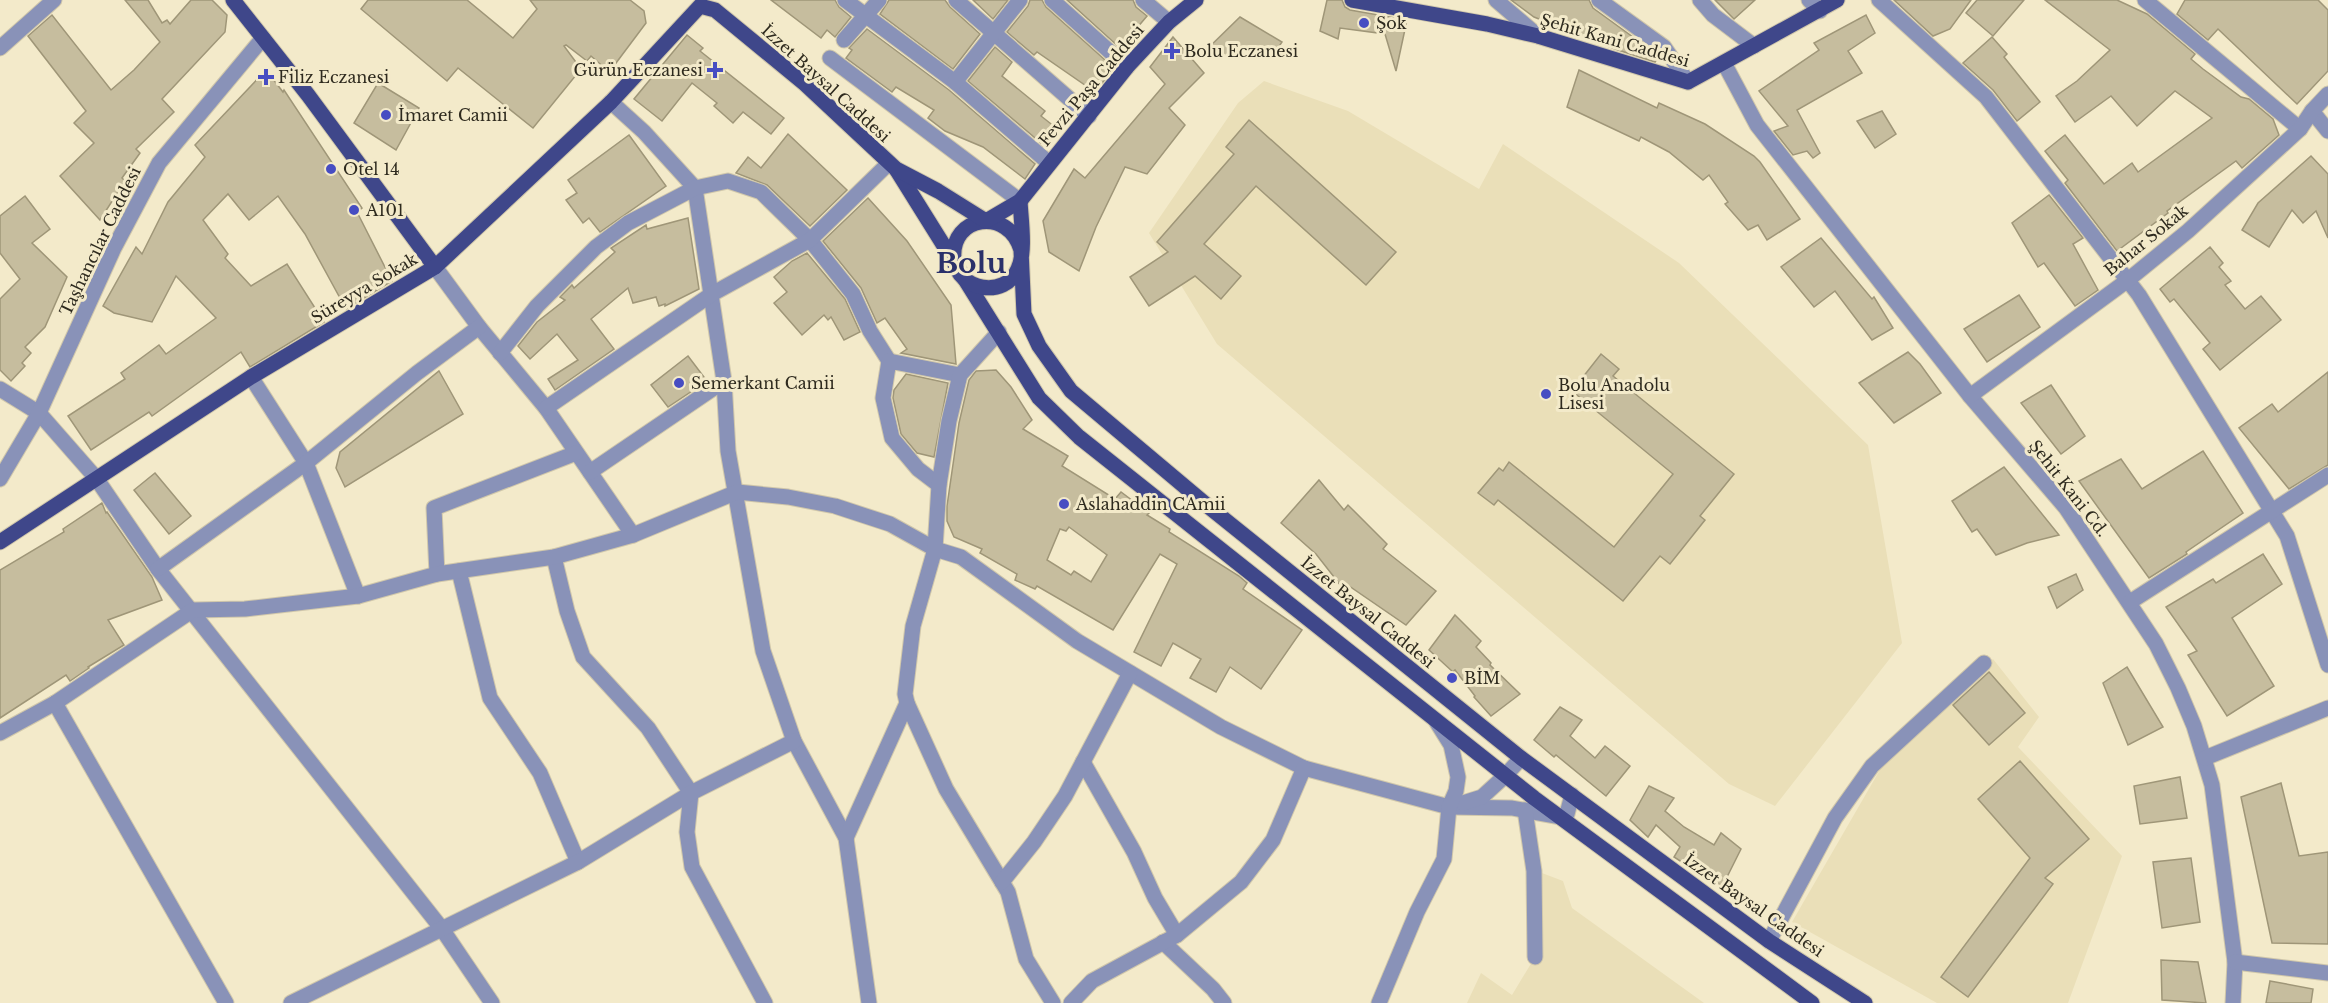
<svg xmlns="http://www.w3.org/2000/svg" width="2328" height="1003" font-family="'Libre Baskerville',serif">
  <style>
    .built { fill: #eadfb8 }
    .building { fill: #c6bd9e; stroke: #9f9678; stroke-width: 1.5; fill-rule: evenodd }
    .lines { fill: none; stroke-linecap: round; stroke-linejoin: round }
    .minor-casing { stroke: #d0c7ab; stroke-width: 17 }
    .major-casing { stroke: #d0c7ab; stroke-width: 17 }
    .minor { stroke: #8992b8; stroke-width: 15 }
    .major { stroke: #3f478a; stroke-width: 15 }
    .poi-dot { fill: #474dc2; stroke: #f3eaca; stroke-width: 2 }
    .labels { text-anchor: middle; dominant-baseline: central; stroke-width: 6; stroke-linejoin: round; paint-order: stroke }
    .poi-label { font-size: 16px; fill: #2e2a1e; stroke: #f3eaca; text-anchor: start }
    .street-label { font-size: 16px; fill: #2e2a1e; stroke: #f3eaca }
    .town-label { font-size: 28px; font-weight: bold; fill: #2a306a; stroke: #f3eaca }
  </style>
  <rect width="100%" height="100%" fill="#f3eaca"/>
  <g class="built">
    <polygon points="1264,81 1348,111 1479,189 1503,144 1679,263 1868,445 1902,643 1775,806 1729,784 1217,344 1149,233 1238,103"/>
    <polygon points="1993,659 2039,717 2018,747 2122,856 2068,1003 1937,1003 1792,922 1881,768"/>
    <polygon points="1534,870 1563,881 1572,908 1704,1003 1467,1003 1481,973 1512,995 1535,957"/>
  </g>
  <g class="building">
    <polygon points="125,0 148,0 162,23 167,20 170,24 191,0 212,0 227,15 225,32 162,99 174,112 136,149 140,153 122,178 125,181 100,220 60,176 94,143 74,123 86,111 28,36 52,15 111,90 134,70 160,42"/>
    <polygon points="368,0 467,0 513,38 537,9 530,0 630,0 644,11 646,23 613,67 606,69 591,56 587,61 566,45 564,46 581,69 533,128 458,68 447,81 361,9"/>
    <polygon points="771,0 835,0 839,7 851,17 835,37 827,30 821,38"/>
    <polygon points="889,0 945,0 950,7 980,34 953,69 880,14"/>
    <polygon points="973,0 1008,0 993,19"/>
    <polygon points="1030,0 1042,0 1046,7 1114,68 1095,92 1037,52 1034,55 1007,32 1028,6"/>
    <polygon points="1067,0 1133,0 1136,7 1147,16 1120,48"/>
    <polygon points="1327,0 1342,0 1345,7 1350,10 1407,20 1396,71 1385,34 1340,28 1338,39 1320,31"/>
    <polygon points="1511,0 1589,0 1593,8 1659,56 1655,62 1615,49 1534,17"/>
    <polygon points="1715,0 1755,0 1734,19"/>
    <polygon points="1894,0 1971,0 1950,29 1933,36"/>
    <polygon points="1977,0 2024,0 1993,36 1966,13"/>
    <polygon points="2045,0 2117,0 2147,14 2195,54 2191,59 2203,69 2241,97 2249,99 2273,119 2279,135 2242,168 2236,161 2167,211 2168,213 2117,251 2065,183 2068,180 2045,151 2065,135 2104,184 2132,163 2138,172 2212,118 2175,91 2137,126 2111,96 2075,122 2056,96 2077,81 2110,50"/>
    <polygon points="2185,0 2318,0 2328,10 2328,71 2297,104 2218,29 2208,40 2177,14"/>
    <polygon points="1866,15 1875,33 1848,51 1862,73 1797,110 1820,153 1813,158 1807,151 1793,155 1774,131 1788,126 1759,91 1819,50 1814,43"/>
    <polygon points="1240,17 1282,42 1272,57 1199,57"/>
    <polygon points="867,29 949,90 1035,164 1025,179 983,147 945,131 928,118 934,110 896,87 892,92 846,58 852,50 849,48"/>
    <polygon points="687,35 703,48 700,51 784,118 771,134 743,112 733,123 714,106 717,103 692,83 662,121 634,99"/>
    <polygon points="1173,37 1204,73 1169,108 1185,125 1147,174 1125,167 1096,227 1079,271 1049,252 1043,221 1074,169 1085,178 1165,84 1150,67"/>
    <polygon points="1992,37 2007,54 2004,57 2040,102 2017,121 1993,90 1963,63"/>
    <polygon points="995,47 1012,62 1002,76 1045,111 1041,116 1055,127 1041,143 968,81"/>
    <polygon points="266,70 283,92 284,90 362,208 357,212 392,281 346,309 305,234 278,196 249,220 228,194 203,220 228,254 225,258 251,286 287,264 324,322 250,367 241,352 152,416 149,412 91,450 68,416 125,379 121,373 159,345 166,354 216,318 176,276 152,322 114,313 103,306 136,247 142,254 168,202 205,157 195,145"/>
    <polygon points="1579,70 1657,108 1659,103 1705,124 1754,156 1760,162 1800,219 1767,240 1758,225 1748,230 1725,204 1728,202 1709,175 1703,180 1669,152 1641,137 1639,141 1567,107"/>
    <polygon points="378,83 419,108 396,150 354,123"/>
    <polygon points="1882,111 1896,134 1875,148 1857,121"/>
    <polygon points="1249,120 1396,252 1366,285 1256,186 1204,244 1241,276 1221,299 1195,276 1149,306 1130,277 1168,252 1157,242 1234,154 1226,147"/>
    <polygon points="788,134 847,190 810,226 767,185 736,173 748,157 761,168"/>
    <polygon points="629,135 666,186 600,232 589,218 583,223 566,200 577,193 568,180"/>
    <polygon points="2311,156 2328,174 2328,238 2316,211 2303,223 2292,210 2269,247 2242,230 2258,203"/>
    <polygon points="2049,195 2083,238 2073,244 2098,290 2075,306 2044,263 2038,267 2012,223"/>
    <polygon points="25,196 50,229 32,243 67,277 45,327 25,347 31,353 22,363 25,366 11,381 0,370 0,299 20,279 0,253 0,216"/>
    <polygon points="868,198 907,241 951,305 956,364 901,353 907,349 885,318 877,323 861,288 823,241"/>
    <polygon points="688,218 699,289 665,306 665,304 659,306 656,297 633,303 628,288 591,319 614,349 555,390 548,379 578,360 557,334 530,359 518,346 537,322 565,300 560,297 572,285 574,288 615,252 611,248 646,225 647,229"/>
    <polygon points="1821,238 1872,299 1874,297 1893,328 1872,340 1835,291 1814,307 1781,267"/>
    <polygon points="2210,247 2223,263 2219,267 2231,281 2225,285 2245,309 2261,296 2281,320 2220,370 2203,349 2210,343 2174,299 2170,302 2160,289"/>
    <polygon points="807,253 845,299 860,332 844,340 831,317 828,320 824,315 802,335 774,303 787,292 774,277 792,261"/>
    <polygon points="2019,295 2040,327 1987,362 1964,329"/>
    <polygon points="1908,352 1920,364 1941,393 1894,423 1859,383"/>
    <polygon points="1601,354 1619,369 1613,376 1734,474 1700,516 1705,520 1670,564 1660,556 1623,601 1498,500 1494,505 1478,493 1499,468 1503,471 1509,462 1614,547 1673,474 1572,391"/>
    <polygon points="688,356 707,381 668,407 651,385"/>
    <path d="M996 370 1011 387 1032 420 1023 429 1068 456 1062 466 1115 499 1121 492 1149 513 1147 515 1170 529 1169 532 1239 576 1247 583 1243 589 1302 630 1261 689 1230 667 1216 692 1190 678 1201 659 1173 643 1161 666 1134 652 1177 564 1160 554 1113 630 1037 586 1035 589 1015 580 1017 574 980 553 982 549 954 537 947 521V506L959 423 969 380 976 371ZM1069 527 1107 555 1091 582 1074 571 1071 575 1047 560 1060 529 1066 531Z"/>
    <polygon points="439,371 463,414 345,487 336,468 340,452"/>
    <polygon points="2328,372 2328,465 2289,489 2239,428 2272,404 2278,412"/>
    <polygon points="906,374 948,383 934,457 917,453 901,434 893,398 894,390"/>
    <polygon points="2051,385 2085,436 2061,454 2021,403"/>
    <polygon points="2203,451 2243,513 2186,552 2187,554 2149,578 2079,481 2121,459 2142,489"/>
    <polygon points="2004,467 2059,535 2027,543 1996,555 1977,529 1972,532 1952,501"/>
    <polygon points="155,473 191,516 169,534 134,490"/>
    <polygon points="1319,480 1344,510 1348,505 1387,544 1383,549 1436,591 1406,625 1349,586 1345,591 1316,554 1281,523"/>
    <polygon points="102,503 106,513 107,512 152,577 162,600 108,620 124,645 88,667 89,668 70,681 66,675 0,718 0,570 64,532 63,529"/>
    <polygon points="2263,554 2282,584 2232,618 2274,686 2227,716 2188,655 2197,651 2166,607 2213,579 2216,583"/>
    <polygon points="2076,574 2083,590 2057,608 2048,587"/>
    <polygon points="1455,615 1481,641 1476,647 1491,663 1490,665 1520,694 1491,716 1474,697 1475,696 1455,670 1453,672 1429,650"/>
    <polygon points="2127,667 2163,727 2128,745 2103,683"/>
    <polygon points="1989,672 2025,713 1989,745 1953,705"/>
    <polygon points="1560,707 1582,720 1570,736 1595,758 1605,746 1630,766 1606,796 1556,755 1554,757 1534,740"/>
    <polygon points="2020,761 2089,839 2045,878 2053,884 1968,997 1941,977 2030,858 1978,799"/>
    <polygon points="2180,777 2187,818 2140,824 2134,786"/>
    <polygon points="2281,783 2299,856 2328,852 2328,944 2272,943 2241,797"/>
    <polygon points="1649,786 1674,798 1665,811 1684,827 1714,845 1721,833 1741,849 1722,887 1700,866 1697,872 1674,857 1680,847 1656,825 1648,837 1630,820"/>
    <polygon points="2191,858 2200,922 2162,928 2153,862"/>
    <polygon points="2161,960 2198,962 2206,1003 2162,1000"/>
    <polygon points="2270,981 2313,989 2311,1003 2266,1003"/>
  </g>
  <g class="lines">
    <g class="minor-casing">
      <g id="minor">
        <polyline points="845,0 955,82 1049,163"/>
        <polyline points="956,0 1089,116"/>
        <polyline points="1052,0 1127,67"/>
        <polyline points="1143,0 1169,22"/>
        <polyline points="1496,0 1538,36"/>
        <polyline points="1599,0 1664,47 1688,82"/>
        <polyline points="1700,0 1713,15 1754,46"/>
        <polyline points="1809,0 1820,11"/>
        <polyline points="1879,0 1986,97 2139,295 2287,536 2328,665"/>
        <polyline points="2145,0 2300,129"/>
        <polyline points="844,40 879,0"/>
        <polyline points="0,48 54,0"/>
        <polyline points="830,58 1020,201"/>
        <polyline points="1724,63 1757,125 1970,396 2066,508 2156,644 2178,688 2194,726 2212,785 2235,962 2233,1003"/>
        <polyline points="955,82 1020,0"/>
        <polyline points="611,102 644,132 695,188 724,381 728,451 763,651 794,741 846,838 869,1003"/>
        <polyline points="2312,111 2328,131"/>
        <polyline points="435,267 479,327 546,408 633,535"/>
        <polyline points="500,353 537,306 596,247 628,223 695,188 728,181 761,192 810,240 853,294 870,331 889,361"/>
        <polyline points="251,377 306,463 358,596"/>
        <polyline points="0,389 39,413 96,478 158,569 442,929 492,1003"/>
        <polyline points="1970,396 2128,280 2188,231 2300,129 2312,111 2328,94"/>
        <polyline points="546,408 712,294 810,240 889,163"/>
        <polyline points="590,472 724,381"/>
        <polyline points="0,479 39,413 114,248 159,163 263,38"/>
        <polyline points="939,485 918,469 892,438 883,398 889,361 960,375"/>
        <polyline points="554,557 567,611 583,657 648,728 691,793 687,832 692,867 765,1003"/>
        <polyline points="158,569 306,463 417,373 479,327"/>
        <polyline points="459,571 490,698 540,773 578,862"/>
        <polyline points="437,574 434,508 576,453"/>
        <polyline points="2130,602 2328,475"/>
        <polyline points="55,703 226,1003"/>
        <polyline points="907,703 946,789 1008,892 1026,959 1053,1003"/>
        <polyline points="0,733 55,703 193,610 245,609 358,596 437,574 554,557 633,535 737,492 788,497 835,506 890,524 935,549 961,557 1077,641 1221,727 1304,768 1449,807 1512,808 1560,817 1567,814 1572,795"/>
        <polyline points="2205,758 2328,708"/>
        <polyline points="1083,762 1134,852 1155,898 1177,935"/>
        <polyline points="1463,803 1482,797 1506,775 1521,758"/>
        <polyline points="1525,810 1534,871 1535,957"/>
        <polyline points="846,838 907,703 905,694 913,626 935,549 939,485 949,421 960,375 999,332"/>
        <polyline points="1002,882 1034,842 1065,796 1130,673"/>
        <polyline points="1769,941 1835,818 1872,766 1984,663"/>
        <polyline points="1163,942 1213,989 1224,1003"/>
        <polyline points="2235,962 2328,973"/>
        <polyline points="291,1003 578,862 691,793 794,741"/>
        <polyline points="1071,1003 1092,981 1177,935 1241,882 1273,840 1304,768"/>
        <polyline points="1379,1003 1417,912 1444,859 1449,807 1456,791 1458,777 1451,745 1436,721"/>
      </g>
    </g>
    <g class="major-casing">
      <g id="major">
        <polyline points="233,0 308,95 435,267"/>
        <polyline points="1352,0 1487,24 1538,36 1688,82 1837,0"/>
        <polyline points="896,169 1039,398 1079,437 1534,798 1812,1003"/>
        <path d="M1020 201C1021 220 1026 252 1018 269 1005 299 958 291 954 259 950 215 1009 207 1021 250L1024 314 1039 346 1071 391 1209 507 1521 758 1769 941 1865 1003"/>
        <polyline points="0,542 251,377 435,267 611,102 700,6 715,10 805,84 896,169 938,191 986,221 1020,201 1127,67 1169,22 1196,0"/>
      </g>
    </g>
    <use href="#minor" class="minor"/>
    <use href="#major" class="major"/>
  </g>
  <g class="poi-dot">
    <circle cx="1364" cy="23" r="6"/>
    <path d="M1169 42h6v6h6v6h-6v6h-6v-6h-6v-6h6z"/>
    <path d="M712 61h6v6h6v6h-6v6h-6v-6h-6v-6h6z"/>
    <path d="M263 68h6v6h6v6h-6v6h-6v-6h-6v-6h6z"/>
    <circle cx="386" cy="115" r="6"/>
    <circle cx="331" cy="169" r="6"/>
    <circle cx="354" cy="210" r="6"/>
    <circle cx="679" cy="383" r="6"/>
    <circle cx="1546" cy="394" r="6"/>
    <circle cx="1064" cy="504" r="6"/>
    <circle cx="1452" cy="678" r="6"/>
  </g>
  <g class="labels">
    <g class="poi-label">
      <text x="1376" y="23">Şok</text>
      <text x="1184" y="51">Bolu Eczanesi</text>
      <text x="703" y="70" text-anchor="end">Gürün Eczanesi</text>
      <text x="278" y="77">Filiz Eczanesi</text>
      <text x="398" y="115">İmaret Camii</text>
      <text x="343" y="169">Otel 14</text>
      <text x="366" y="210">A101</text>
      <text x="691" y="383">Semerkant Camii</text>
      <text x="1558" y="385">Bolu Anadolu<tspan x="1558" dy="18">Lisesi</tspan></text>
      <text x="1076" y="504">Aslahaddin CAmii</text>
      <text x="1464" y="678">BİM</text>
    </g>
    <g class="street-label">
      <text transform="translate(1615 40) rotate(16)">Şehit Kani Caddesi</text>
      <text transform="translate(826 83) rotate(42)">İzzet Baysal Caddesi</text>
      <text transform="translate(1091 85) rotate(-50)">Fevzi Paşa Caddesi</text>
      <text transform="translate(2146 240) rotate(-39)">Bahar Sokak</text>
      <text transform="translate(100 241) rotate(-64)">Taşhancılar Caddesi</text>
      <text transform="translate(364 288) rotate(-31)">Süreyya Sokak</text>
      <text transform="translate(2069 488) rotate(52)">Şehit Kani Cd.</text>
      <text transform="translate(1368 612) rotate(39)">İzzet Baysal Caddesi</text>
      <text transform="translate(1754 905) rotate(35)">İzzet Baysal Caddesi</text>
    </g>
    <g class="town-label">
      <text x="971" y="263">Bolu</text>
    </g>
  </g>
</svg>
